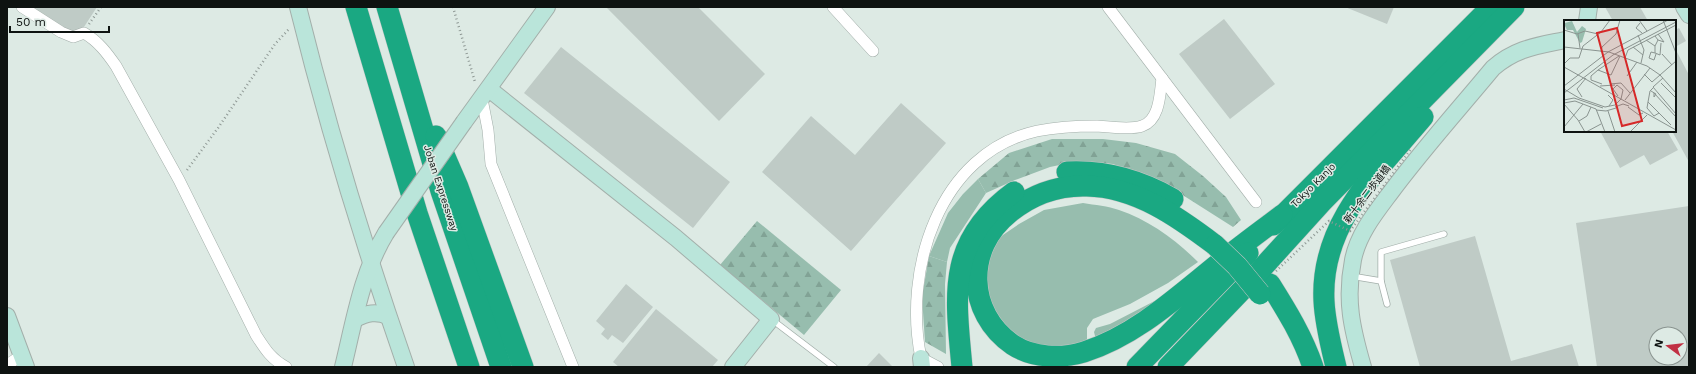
<svg xmlns="http://www.w3.org/2000/svg" width="1696" height="374" font-family="'Work Sans','Noto Sans JP',sans-serif">
  <style>
    .grass { fill: #97bdae }
    .forest { fill: url(#forest-firs) }
    .building { fill: #bfcbc6; fill-rule: evenodd }
    .lines { fill: none; stroke-linecap: round; stroke-linejoin: round }
    .lane-casing { stroke: #a3afaa; stroke-width: 7 }
    .street-casing { stroke: #a3afaa; stroke-width: 12 }
    .secondary-casing { stroke: #a3afaa; stroke-width: 18 }
    .highway-casing { stroke: #c5c6c6; stroke-width: 22 }
    .path { stroke: #8f9995; stroke-width: 2.5; stroke-dasharray: 1 3; stroke-linecap: butt }
    .lane { stroke: #fff; stroke-width: 5.5 }
    .street { stroke: #fff; stroke-width: 11 }
    .secondary { stroke: #bae5da; stroke-width: 16 }
    .highway { stroke: #1aa882; stroke-width: 21 }
    .secondary-bridge-casing { stroke: #a3afaa; stroke-width: 18; stroke-linecap: butt }
    .highway-bridge-casing { stroke: #c5c6c6; stroke-width: 22; stroke-linecap: butt }
    .path-bridge { stroke: #8f9995; stroke-width: 2.5; stroke-dasharray: 1 3; stroke-linecap: butt }
    .secondary-bridge { stroke: #bae5da; stroke-width: 16 }
    .highway-bridge { stroke: #1aa882; stroke-width: 21 }
    .labels { text-anchor: middle; dominant-baseline: central; stroke-width: 3; stroke-linejoin: round; paint-order: stroke }
    .street-label { font-size: 10px; fill: #0e1311; stroke: #ddeae4 }
    .inset-road { fill: none; stroke: #8a9490; stroke-width: 1 }
    .view { fill: #d62828; fill-opacity: 0.15; stroke: #d62828; stroke-width: 2 }
    .inset-edge { fill: none; stroke: #0e1311; stroke-width: 2 }
  </style>
  <defs>
    <pattern id="forest-firs" width="22" height="20" patternUnits="userSpaceOnUse"><rect width="22" height="20" fill="#97bdae"/><path d="M5 1l3.5 6h-7zM16 11l3.5 6h-7z" fill="#81a295"/></pattern>
  </defs>
  <rect width="100%" height="100%" fill="#ddeae4"/>
  <g class="grass">
    <polygon points="978,179 986,193 950,248 947,262 929,256 948,213 963,194"/>
    <path d="M1083 203C1095 205 1108 206 1119 210 1149 220 1176 240 1198 262L1168 283 1130 304 1093 319 1087 328V343L1061 349 1015 340 984 294 985 264 1000 237 1019 224 1044 210Z"/>
    <polygon points="1172,292 1096,340 1094,332 1096,328 1110,324"/>
  </g>
  <g class="forest">
    <polygon points="1052,139 1103,139 1136,143 1175,154 1203,176 1226,197 1241,220 1233,227 1181,194 1113,164 1079,161 1050,167 1015,180 986,193 978,179 1009,153"/>
    <polygon points="757,221 841,290 804,335 720,265"/>
    <polygon points="929,256 947,262 945,284 946,354 925,342 922,297"/>
  </g>
  <g class="building">
    <polygon points="32,7 97,7 82,30 75,32 64,28"/>
    <polygon points="606,7 698,7 765,74 719,121"/>
    <polygon points="1345,7 1394,7 1387,24"/>
    <polygon points="1605,7 1640,7 1648,21 1613,21"/>
    <polygon points="1224,19 1275,84 1230,119 1179,54"/>
    <polygon points="1679,28 1686,41 1675,47 1675,30"/>
    <polygon points="561,47 730,182 693,228 524,93"/>
    <polygon points="1677,52 1689,75 1689,162 1672,131 1675,131 1675,53"/>
    <polygon points="901,103 946,143 851,251 762,172 811,116 855,155"/>
    <polygon points="1600,131 1667,131 1678,150 1650,165 1644,155 1620,168"/>
    <path d="M1689 206V367H1597L1576 223ZM1656 334H1680V358H1656Z"/>
    <polygon points="1475,236 1511,361 1572,344 1579,367 1420,367 1390,260"/>
    <polygon points="626,284 653,307 623,343 612,335 608,340 601,334 605,329 596,321"/>
    <polygon points="656,309 718,360 712,367 619,367 613,362"/>
    <polygon points="879,353 893,367 866,367"/>
  </g>
  <g class="lines">
    <g class="lane-casing">
      <g id="lane">
        <polyline points="1351,276 1381,281 1387,304"/>
        <polyline points="1381,281 1381,252 1444,234"/>
        <polyline points="771,319 834,367"/>
      </g>
    </g>
    <g class="street-casing">
      <g id="street">
        <path d="M22 7 61 32 73 37 84 33C98 41 107 53 116 66L179 180 256 335C265 349 271 359 286 367"/>
        <polyline points="833,7 873,51"/>
        <polyline points="1108,7 1256,202"/>
        <polyline points="482,99 488,130 491,164 573,367"/>
        <polyline points="8,367 10,363 21,356"/>
        <path d="M938 367 921 358C903 271 938 153 1037 131 1057 127 1076 126 1097 126 1109 127 1131 130 1142 126 1160 120 1160 93 1162 78"/>
      </g>
    </g>
    <g class="secondary-casing">
      <g id="secondary">
        <path d="M298 7C328 128 365 249 406 367"/>
        <polyline points="1684,7 1689,15"/>
        <polyline points="1587,21 1589,7"/>
        <polyline points="489,89 676,238 771,319 733,367"/>
        <polyline points="464,122 547,7"/>
        <polyline points="7,316 26,367"/>
        <path d="M355 319C367 313 376 311 388 316"/>
        <polyline points="921,358 922,367"/>
        <path d="M343 367C354 322 362 272 386 233"/>
        <path d="M1363 367C1352 329 1345 300 1353 260 1358 234 1376 212 1391 192 1423 149 1459 109 1493 68 1516 48 1537 46 1565 40"/>
      </g>
    </g>
    <g class="highway-casing">
      <g id="highway">
        <polyline points="356,7 417,213 469,367"/>
        <polyline points="387,7 441,191 501,367"/>
        <polyline points="436,136 458,187 523,367"/>
        <path d="M1067 172C1105 170 1140 180 1173 199"/>
        <polyline points="1273,225 1491,7"/>
        <path d="M1215 245C1178 217 1136 187 1087 186 1058 185 1031 195 1009 213 965 248 966 313 1013 345 1033 358 1061 359 1084 352 1135 336 1177 297 1218 264 1239 247 1261 231 1282 215"/>
        <path d="M1270 284C1287 311 1303 337 1313 367"/>
        <path d="M962 367C955 293 947 241 1014 192"/>
        <polyline points="1137,367 1248,253"/>
        <polyline points="1168,367 1243,289 1322,202 1514,7"/>
        <path d="M1336 367C1331 346 1325 323 1324 301 1320 223 1377 172 1423 117"/>
      </g>
    </g>
    <g class="path">
      <polyline points="453,7 475,82"/>
      <polyline points="89,24 101,7"/>
      <polyline points="187,170 218,128 275,44 289,29"/>
    </g>
    <use href="#lane" class="lane"/>
    <use href="#street" class="street"/>
    <use href="#secondary" class="secondary"/>
    <use href="#highway" class="highway"/>
    <g class="secondary-bridge-casing">
      <polyline id="secondary-bridge" points="386,233 464,122"/>
    </g>
    <g class="highway-bridge-casing">
      <polyline id="highway-bridge" points="1215,245 1237,266 1260,294"/>
    </g>
    <polyline class="path-bridge" points="1276,271 1329,221 1350,231 1411,149"/>
    <use href="#secondary-bridge" class="secondary-bridge"/>
    <use href="#highway-bridge" class="highway-bridge"/>
  </g>
  <g class="labels">
    <g class="street-label">
      <text transform="translate(1313 185) rotate(-45)">Tokyo Kanjo</text>
      <text transform="translate(441 188) rotate(72)">Joban Expressway</text>
      <text transform="translate(1367 194) rotate(-53)">新十余二歩道橋</text>
    </g>
  </g>
  <g transform="translate(1564 20)">
    <rect width="112" height="112" fill="#ddeae4"/>
    <path d="M8 1 13 12 18 6 22 9 18 22 16 23 9 10H3L1 6V3Z" fill="#97bdae"/>
    <path class="inset-road" d="M75 0 83 11M99 0 112 33M76 3 72 8 78 13M0 10 13 14 21 11 34 14M14 14 16 28M94 14 100 22 94 20M74 15 80 30 77 43M82 20 91 26 94 20 91 16M91 26V33L96 35 97 23M0 27 45 32 83 46 96 55 112 73M69 27 79 35M37 32 38 27 52 14 56 0M91 33 87 32 85 38 90 40 92 34M98 34 108 45M61 38 64 30 112 5M0 44 6 38H15L19 26 37 12 46 0M0 47 112 110M34 50 55 36M80 54 88 62 96 55M96 55 112 41M63 56 73 42M99 58 89 67 112 94M97 63 112 78M38 64 27 60V56L34 50 47 55 56 36M46 64 57 63 66 73M0 66 44 32 104 0M36 66 51 65M89 68 86 71 84 82 107 105M0 69 15 78 41 87 51 85 57 79 59 70 53 65 49 69 54 76M87 71 92 74 90 77V73M0 73 49 35 112 2M90 73 112 97M44 75 49 80 45 86M18 77 13 69 22 58M0 80 10 78 39 88M61 80 86 48M84 82 83 88 90 96 95 93M0 83 11 81 32 89 41 112M0 84 14 100 21 112M51 87 59 84 65 86M64 87 75 95 79 93M32 90 42 91 52 88M44 91 51 112M15 101 23 96 27 87M0 107 19 84M22 112 37 104M66 112 83 95"/>
    <path class="view" d="M53 8 78 101 58 106 33 13Z"/>
    <rect width="112" height="112" class="inset-edge"/>
  </g>
  <rect width="1696" height="374" fill="none" stroke="#0e1311" stroke-width="16"/>
  <g transform="translate(1668 346) rotate(285)"><circle r="19" fill="#ddeae4" stroke="#8a9490"/>
  <path d="M0-3L7 15L0 10L-7 15Z" fill="#c13144"/>
  <text y="-6" font-size="11" font-weight="bold" text-anchor="middle" fill="#0e1311">N</text>
  </g>
  <path d="M10 26v6h99v-6" fill="none" stroke="#0e1311" stroke-width="2"/>
  <text x="16" y="26" font-size="12" fill="#0e1311" stroke="#ddeae4" stroke-width="3" paint-order="stroke">50 m</text>
</svg>
